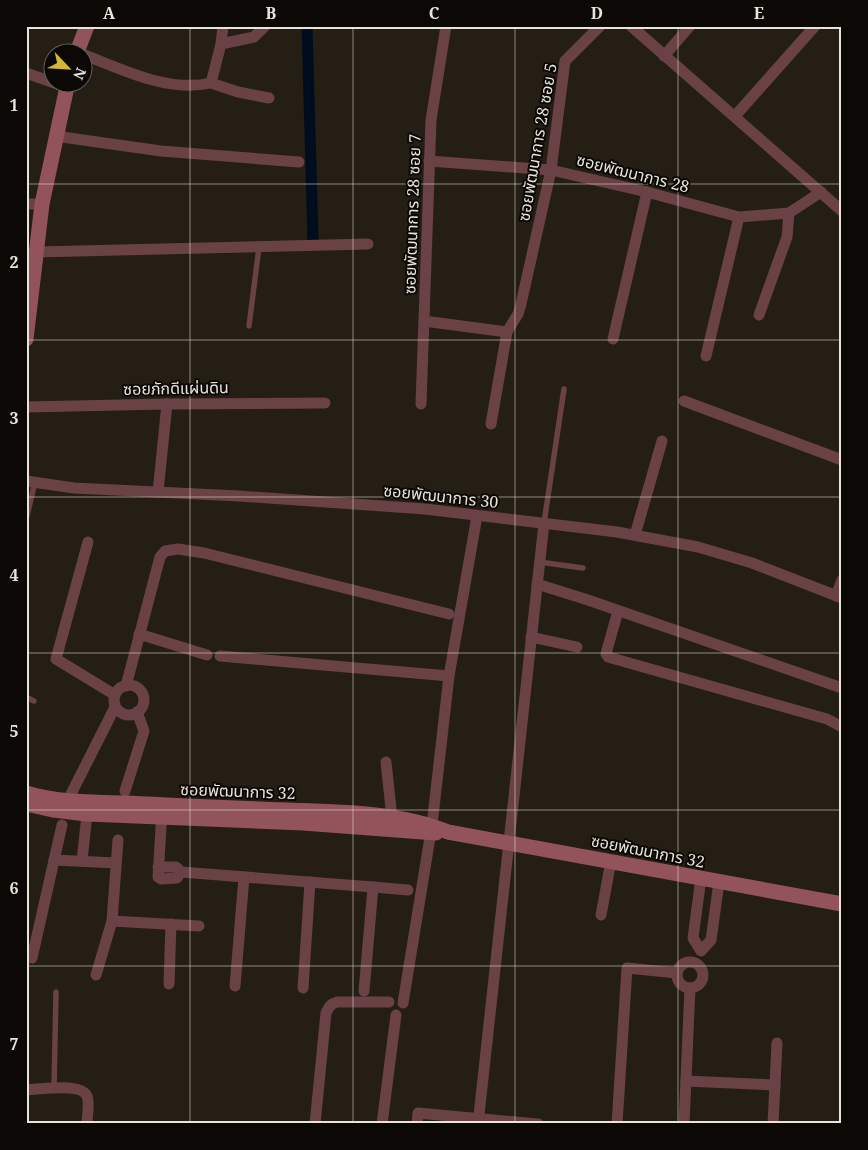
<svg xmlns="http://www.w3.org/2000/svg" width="868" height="1150" font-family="'Noto Serif','Noto Sans Thai',serif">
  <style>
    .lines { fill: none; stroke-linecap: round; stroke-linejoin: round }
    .canal { stroke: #000d1f; stroke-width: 11 }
    .lane { stroke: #6a4145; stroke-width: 5.5 }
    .street { stroke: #6a4145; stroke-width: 11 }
    .secondary { stroke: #93535a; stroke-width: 15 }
    .grid { fill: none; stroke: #e8e4dd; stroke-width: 1; stroke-opacity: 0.55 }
    .labels { text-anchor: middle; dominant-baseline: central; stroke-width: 4; stroke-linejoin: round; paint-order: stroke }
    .street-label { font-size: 16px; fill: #e8e4dd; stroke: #0b0805 }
    .neatline { fill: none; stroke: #e8e4dd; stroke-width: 2 }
    .grid-label { font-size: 16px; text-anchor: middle; font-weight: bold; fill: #e8e4dd }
  </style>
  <rect width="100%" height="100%" fill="#241e14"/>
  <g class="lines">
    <polyline class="canal" points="307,26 313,240"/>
    <g class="lane">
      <polyline points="249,326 259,247"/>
      <polyline points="26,520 35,482"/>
      <polyline points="544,523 564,389"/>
      <polyline points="539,562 583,568"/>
      <polyline points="26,697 34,701"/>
      <polyline points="54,1089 56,992"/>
    </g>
    <g class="street">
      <polyline points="631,26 842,211"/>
      <polyline points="221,44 223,26"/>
      <path d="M82 54C122 69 167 93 211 83L221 44 254 37 265 26"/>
      <polyline points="664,56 690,26"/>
      <polyline points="26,73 66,87"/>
      <polyline points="211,83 238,92 269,98"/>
      <polyline points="735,116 815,26"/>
      <polyline points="55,136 161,151 299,162"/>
      <polyline points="429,161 551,170 647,192 739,217 789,213 821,192"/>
      <polyline points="26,204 42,204"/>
      <polyline points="36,252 368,244"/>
      <polyline points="759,315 787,237 789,213"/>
      <polyline points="424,321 507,332"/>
      <polyline points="613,339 647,192"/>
      <polyline points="706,356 739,217"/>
      <polyline points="684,401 842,460"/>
      <polyline points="421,404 431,120 446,26"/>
      <polyline points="26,407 167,404 325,403"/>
      <polyline points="491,424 507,332 518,314 521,304 551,170 565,61 600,26"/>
      <polyline points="26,481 74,488 239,496 425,509 617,532 698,547 752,563 842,598"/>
      <polyline points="158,492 167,404"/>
      <polyline points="635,535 662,441"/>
      <polyline points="88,542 56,659 115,695"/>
      <polyline points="537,584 588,600 842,688"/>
      <polyline points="836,596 842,580"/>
      <polyline points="618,611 607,650 606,654 608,657 827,719 842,727"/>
      <polyline points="139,634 207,655"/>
      <polyline points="531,637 577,647"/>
      <polyline points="220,656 449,676"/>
      <circle cx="129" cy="700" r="15"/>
      <polyline points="126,686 160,557 165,551 178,549 204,553 449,614"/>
      <polyline points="386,762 392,818"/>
      <polyline points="125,791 144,731 137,712"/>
      <polyline points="68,800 115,707"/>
      <polyline points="162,811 158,877 161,879 177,878 181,872"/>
      <polyline points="54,860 116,863"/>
      <polyline points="82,861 87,814"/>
      <polyline points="158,867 176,867 181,872 373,887"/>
      <polyline points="701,878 693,938 701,951 711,940 719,882"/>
      <polyline points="601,915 611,861"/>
      <polyline points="112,921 199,926"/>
      <polyline points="32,958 62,825"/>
      <circle cx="690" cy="975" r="13"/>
      <polyline points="96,975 112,921 118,840"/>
      <polyline points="169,984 171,924"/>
      <polyline points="235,986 244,877"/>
      <polyline points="303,988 310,882"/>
      <polyline points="364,991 373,887 408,890"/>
      <polyline points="403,1003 432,825 449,676 477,516"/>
      <polyline points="686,1081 775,1085"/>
      <path d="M26 1090C38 1089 82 1083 87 1096 90 1104 87 1115 87 1124"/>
      <path d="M315 1124 326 1013C329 1007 330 1004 337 1002H389"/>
      <polyline points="382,1124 396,1015"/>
      <polyline points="417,1124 418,1113 538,1124"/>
      <polyline points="478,1124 544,523"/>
      <polyline points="617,1124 627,968 677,973"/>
      <polyline points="684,1124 690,988"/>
      <polyline points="773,1124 777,1043"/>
    </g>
    <g class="secondary">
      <polyline points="77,52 87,26"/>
      <polyline points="26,339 42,204 68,82"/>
      <path d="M26 793C58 803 95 802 128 803 181 806 234 808 287 810 339 812 400 812 448 832L842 904"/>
      <polyline points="26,804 53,810 87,814 303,823 436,833"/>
    </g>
  </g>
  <path class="grid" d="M190 26V1124M353 26V1124M515 26V1124M678 26V1124M26 184H842M26 340H842M26 497H842M26 653H842M26 810H842M26 966H842"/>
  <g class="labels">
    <g class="street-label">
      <text transform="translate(537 142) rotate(-80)">ซอยพัฒนาการ 28 ซอย 5</text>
      <text transform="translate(633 173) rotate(14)">ซอยพัฒนาการ 28</text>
      <text transform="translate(412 214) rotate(-88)">ซอยพัฒนาการ 28 ซอย 7</text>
      <text transform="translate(176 388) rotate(-1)">ซอยภักดีแผ่นดิน</text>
      <text transform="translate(441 496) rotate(6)">ซอยพัฒนาการ 30</text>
      <text transform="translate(238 791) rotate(2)">ซอยพัฒนาการ 32</text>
      <text transform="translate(648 851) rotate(11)">ซอยพัฒนาการ 32</text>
    </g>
  </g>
  <rect width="868" height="1150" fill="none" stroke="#0b0805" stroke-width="55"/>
  <g transform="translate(68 68) rotate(115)"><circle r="24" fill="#0b0805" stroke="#63605b"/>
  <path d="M0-4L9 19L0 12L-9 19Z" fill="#d4b635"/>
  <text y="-8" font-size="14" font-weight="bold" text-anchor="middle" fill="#e8e4dd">N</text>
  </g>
  <rect x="28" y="28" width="812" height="1094" class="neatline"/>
  <g class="grid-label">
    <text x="109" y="19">A</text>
    <text x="271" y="19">B</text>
    <text x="434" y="19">C</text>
    <text x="597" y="19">D</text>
    <text x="759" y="19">E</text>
    <text x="14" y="111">1</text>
    <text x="14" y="268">2</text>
    <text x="14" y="424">3</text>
    <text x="14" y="581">4</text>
    <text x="14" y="737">5</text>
    <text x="14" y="894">6</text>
    <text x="14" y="1050">7</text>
  </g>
</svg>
